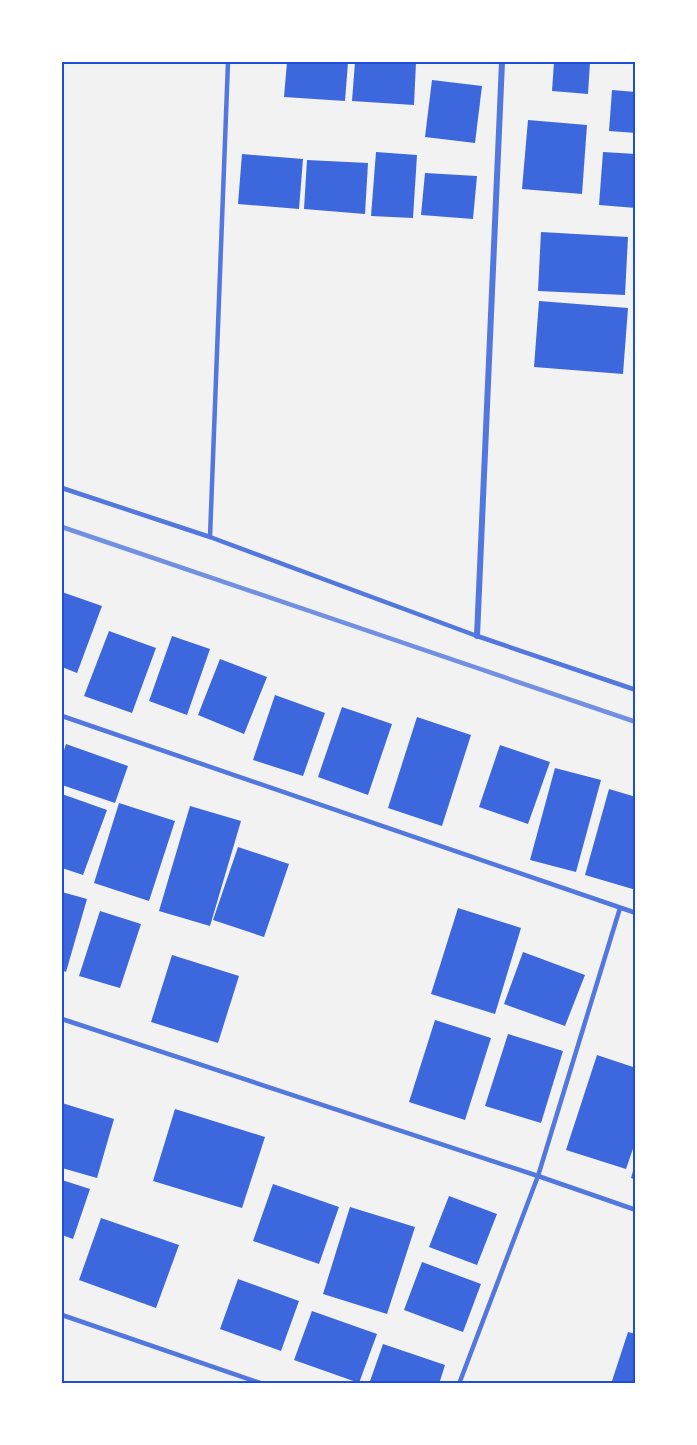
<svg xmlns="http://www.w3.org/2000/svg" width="697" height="1445" font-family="Inter,sans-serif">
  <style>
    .building { fill: #3d67dc }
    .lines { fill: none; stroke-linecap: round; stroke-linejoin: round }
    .service { stroke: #5277de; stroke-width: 4.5 }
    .minor { stroke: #5277de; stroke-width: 6 }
    .rail { stroke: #7290e2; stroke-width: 4.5 }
    .neatline { fill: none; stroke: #1d4ed8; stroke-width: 2 }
  </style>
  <rect width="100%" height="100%" fill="#f2f2f2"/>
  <g class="building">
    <polygon points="287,62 348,62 345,101 284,97"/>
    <polygon points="355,62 416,62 414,105 352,101"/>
    <polygon points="554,62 590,62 588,94 552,91"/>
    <polygon points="432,80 482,86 475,143 425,137"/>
    <polygon points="612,90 636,92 636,133 609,131"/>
    <polygon points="528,120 587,125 582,194 522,189"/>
    <polygon points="376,152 417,155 413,218 371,216"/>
    <polygon points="603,152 636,154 636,208 599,205"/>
    <polygon points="242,154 303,159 299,209 238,204"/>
    <polygon points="307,160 368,163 365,214 304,209"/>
    <polygon points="425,173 477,176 473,219 421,215"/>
    <polygon points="541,232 628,237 625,295 538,291"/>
    <polygon points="539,301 628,308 623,374 534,367"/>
    <polygon points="62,592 102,606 77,673 62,667"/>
    <polygon points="109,631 156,648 132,713 84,696"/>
    <polygon points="172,636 210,649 187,715 149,701"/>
    <polygon points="220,659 267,677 244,734 198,715"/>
    <polygon points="275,695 325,713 303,776 253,760"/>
    <polygon points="342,707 392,724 368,795 318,777"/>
    <polygon points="417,717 471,735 442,826 388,808"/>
    <polygon points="66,744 128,766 115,803 62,785 62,757"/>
    <polygon points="500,745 550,762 528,824 479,807"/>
    <polygon points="555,768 601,780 576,872 530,860"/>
    <polygon points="609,789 636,797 636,890 585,875"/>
    <polygon points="62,794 107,810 83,875 62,868"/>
    <polygon points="119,803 175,821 149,901 94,883"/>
    <polygon points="190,806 241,821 210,926 159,911"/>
    <polygon points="238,847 289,864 264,937 213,920"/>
    <polygon points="62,892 87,899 66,972 62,970"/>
    <polygon points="458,908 521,928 495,1014 431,994"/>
    <polygon points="100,911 141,924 120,988 79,976"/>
    <polygon points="523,952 585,975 565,1026 504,1004"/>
    <polygon points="172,955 239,976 218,1043 151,1022"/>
    <polygon points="435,1020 491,1038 465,1120 409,1102"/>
    <polygon points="508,1034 563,1051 541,1123 485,1106"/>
    <polygon points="597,1055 636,1068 636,1140 626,1169 566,1150"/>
    <polygon points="62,1103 114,1119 97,1178 62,1168"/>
    <polygon points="175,1109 265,1137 242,1208 153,1181"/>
    <polygon points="635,1164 636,1164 636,1180 631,1178"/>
    <polygon points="62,1180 90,1189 73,1239 62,1235"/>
    <polygon points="273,1184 339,1207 319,1264 253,1241"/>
    <polygon points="449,1196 497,1214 477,1265 429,1247"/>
    <polygon points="350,1207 415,1227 387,1314 323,1294"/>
    <polygon points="101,1218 179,1245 156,1308 79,1280"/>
    <polygon points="422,1262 481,1284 463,1332 404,1310"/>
    <polygon points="238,1279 299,1301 281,1351 220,1329"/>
    <polygon points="312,1311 377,1334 359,1383 294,1360"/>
    <polygon points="628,1332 636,1334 636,1384 611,1384"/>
    <polygon points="383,1344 445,1365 439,1384 369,1384"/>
  </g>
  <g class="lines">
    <g class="service">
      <polyline points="62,488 210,537 477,636 636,690"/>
      <polyline points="210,537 228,62"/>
      <polyline points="62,716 636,913"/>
      <polyline points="62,1019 538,1176 636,1210"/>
      <polyline points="62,1315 263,1384"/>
      <polyline points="459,1384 538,1176 620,908"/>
    </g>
    <polyline class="minor" points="477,636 502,62"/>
    <polyline class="rail" points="62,527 636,722"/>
  </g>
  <rect width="697" height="1445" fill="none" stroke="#ffffff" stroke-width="126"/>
  <rect x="63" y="63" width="571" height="1319" class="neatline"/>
</svg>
